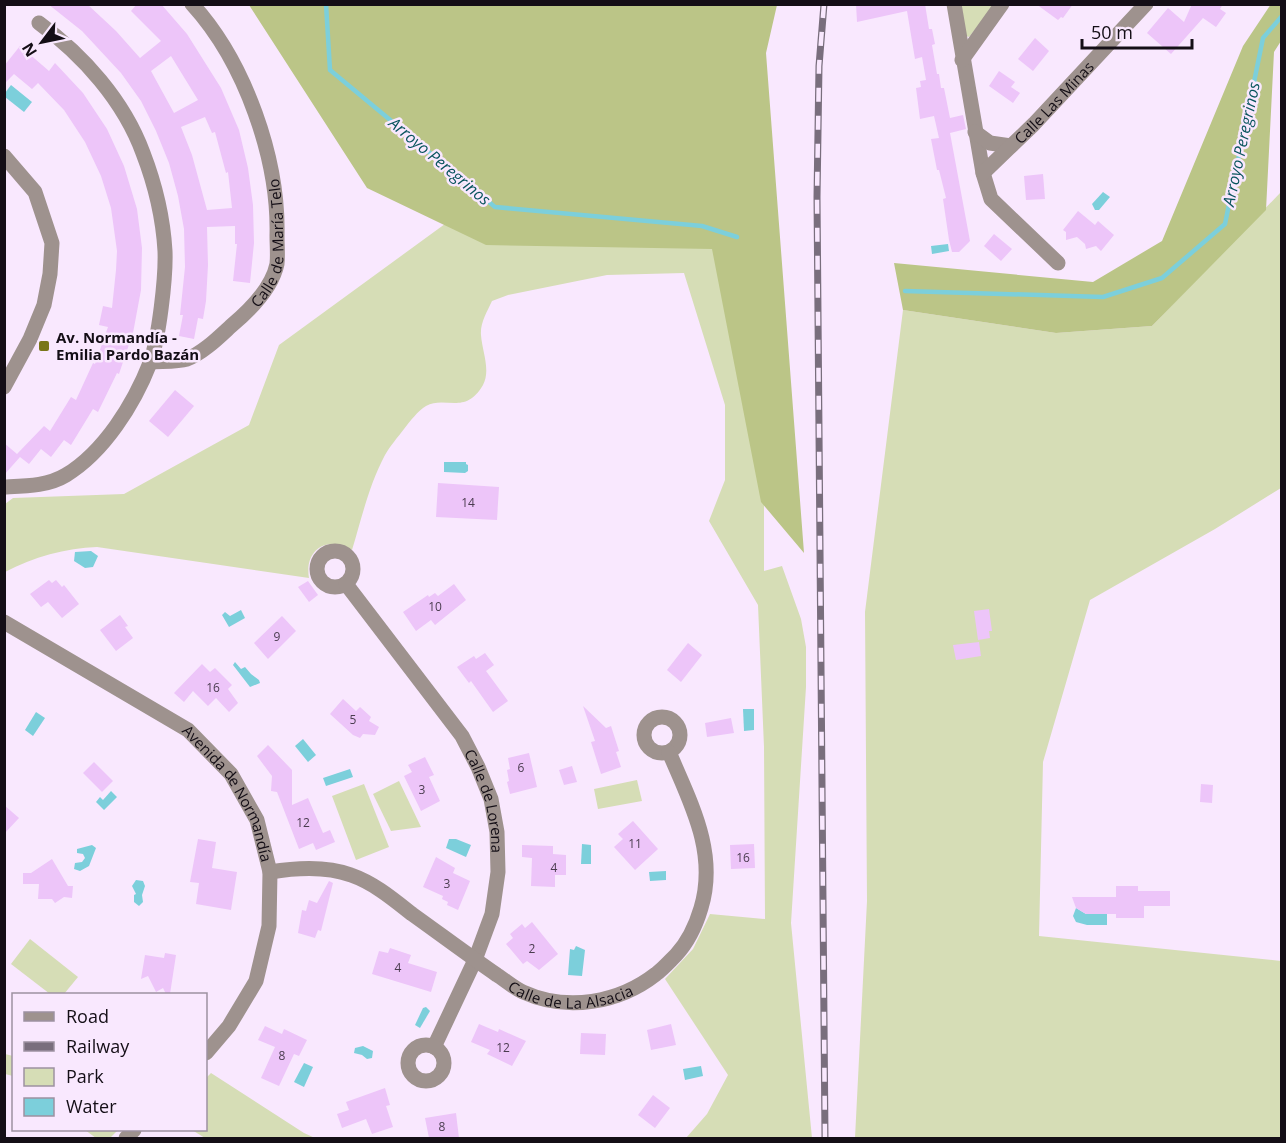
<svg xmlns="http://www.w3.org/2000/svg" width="1286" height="1143" font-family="'Open Sans',sans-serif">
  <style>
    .green { fill: #d6ddb6 }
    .forest { fill: #bbc587 }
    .water { fill: #7ccfdb }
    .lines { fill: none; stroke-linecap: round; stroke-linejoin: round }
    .stream { stroke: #7ccfdb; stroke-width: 4.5 }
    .building { fill: #edc5f9; fill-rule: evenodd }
    .street { stroke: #9e928e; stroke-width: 15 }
    .rail-casing { stroke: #796e7d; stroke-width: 7 }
    .rail { stroke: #f9e8fe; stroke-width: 4.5; stroke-dasharray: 14; stroke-linecap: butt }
    .poi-dot { fill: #79761a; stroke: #f9e8fe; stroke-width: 2 }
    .labels { text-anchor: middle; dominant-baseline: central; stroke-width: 5; stroke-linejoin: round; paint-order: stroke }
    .number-label { font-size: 12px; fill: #4a3c4f }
    .street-label { font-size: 15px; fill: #140e16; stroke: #f9e8fe }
    .poi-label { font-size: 15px; font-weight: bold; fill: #140e16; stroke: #f9e8fe; text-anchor: start }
    .water-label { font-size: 16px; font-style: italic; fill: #08545d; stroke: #f9e8fe }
  </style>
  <rect width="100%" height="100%" fill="#f9e8fe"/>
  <g class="green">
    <polygon points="961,4 995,5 969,37 966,36"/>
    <path d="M508 178 732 237 764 463V571L782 566 801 619 806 647V687L791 923 812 1138H686L707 1114 728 1075 665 979 693 949 710 914 765 919 764 747 758 605 709 521 725 480V405L684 273 607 275 508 295 492 301C487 312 480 323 481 335 482 351 491 370 483 385 465 416 445 395 426 406 418 411 410 421 404 429 398 437 390 446 385 455 369 485 362 517 352 550 328 535 304 549 309 578L97 547C66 548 33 557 5 572V504L13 498 124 494 249 425 279 345Z"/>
    <polygon points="1281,192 1281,488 1215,529 1090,600 1043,762 1039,936 1281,961 1281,1138 855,1138 867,901 865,612 903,310 1056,333 1152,326"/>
    <polygon points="637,780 642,801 598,809 594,789"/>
    <polygon points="399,781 421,827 391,831 373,794"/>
    <polygon points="364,784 389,847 356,860 332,796"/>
    <polygon points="30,939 78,977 64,994 50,994 11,964"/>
    <polygon points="5,1054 13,1056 13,1076 5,1074"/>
    <polygon points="211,1073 304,1133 315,1138 205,1138 192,1130 206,1130 206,1078"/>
    <polygon points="85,1130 118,1130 110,1138 96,1138"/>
  </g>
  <g class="forest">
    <polygon points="1271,4 1281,5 1281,41 1274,52 1266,210 1152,326 1056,333 903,310 894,263 1093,282 1162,241 1243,46"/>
    <polygon points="249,5 777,5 766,53 804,553 761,502 712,249 486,245 367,188"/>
  </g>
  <g class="water">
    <polygon points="11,85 32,102 24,112 5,97 5,93"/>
    <polygon points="1103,192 1110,197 1099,210 1095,210 1092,204"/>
    <polygon points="948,244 949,251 932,254 931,246"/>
    <polygon points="444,462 466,462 466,464 468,465 468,471 465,473 444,472"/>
    <polygon points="91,551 98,556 93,567 85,568 74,561 75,552"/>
    <polygon points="241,610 245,618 229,627 222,615 225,612 230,616"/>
    <polygon points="235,662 241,669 245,667 251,674 259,680 260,683 250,687 233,665"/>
    <polygon points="743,709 754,709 754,730 744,731"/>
    <polygon points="36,712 45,718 33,736 25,730"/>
    <polygon points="303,739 316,755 308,762 295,746"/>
    <polygon points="350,769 353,777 326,786 323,778"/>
    <polygon points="111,791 117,797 104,810 96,802 100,797 103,800"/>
    <polygon points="449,839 456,839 471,845 466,857 446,848"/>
    <polygon points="582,844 591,845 591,864 581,864"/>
    <polygon points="92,845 96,848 89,866 80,871 74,869 75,863 82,862 85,858 83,854 77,853 77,849"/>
    <polygon points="666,871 666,880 650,881 649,872"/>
    <polygon points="136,880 143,881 145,886 142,895 143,902 139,906 134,902 134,895 136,894 132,886"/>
    <polygon points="1076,908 1086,914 1107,914 1107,925 1087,925 1076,922 1073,916"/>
    <polygon points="576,946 585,950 582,976 568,975 570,949 574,950"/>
    <polygon points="426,1007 430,1011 420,1028 415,1025 423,1008"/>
    <polygon points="363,1046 373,1051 372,1058 367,1059 362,1055 354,1053 355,1048"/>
    <polygon points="304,1063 313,1067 304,1087 294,1082"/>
    <polygon points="701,1066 703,1076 685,1080 683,1069"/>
  </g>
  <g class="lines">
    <g class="stream">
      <polyline points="326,4 330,70 495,207 702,226 737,237"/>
      <polyline points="905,291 1103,297 1162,278 1225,224 1263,38 1282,16"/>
    </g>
  </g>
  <g class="building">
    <path d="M48 4H87L116 31 140 58 161 41 131 11 137 4H161L187 34 221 88 239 130 248 168 253 205 254 243 250 283 233 281 237 244H235V226L207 227 208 265 206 301 203 319 198 318 194 339 179 336 183 315H180L185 267 184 229 178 196 169 163 156 131 141 101 121 73 82 31ZM171 56 198 100 174 113 151 71ZM205 117 212 133 215 132 226 173 228 172 232 208 207 210 192 155 181 127Z"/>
    <polygon points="856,4 925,4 929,29 932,29 935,44 932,45 937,74 939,74 941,88 944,88 950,118 963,115 966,129 950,133 970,241 959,252 952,252 949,240 943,199 946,198 939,170 937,170 931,139 939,138 934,116 920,119 916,88 921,87 920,81 926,80 922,57 915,59 907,11 857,22"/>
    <polygon points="1036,4 1073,4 1063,18 1061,17 1058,20"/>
    <polygon points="1192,4 1223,4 1220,9 1226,13 1216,27 1203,18 1171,54 1147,33 1168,8 1184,22"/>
    <polygon points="1035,38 1049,51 1033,71 1018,59"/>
    <polygon points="20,46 49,71 55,63 83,93 107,129 124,166 137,209 142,248 141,290 133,333 124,359 119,374 117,373 98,412 93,409 71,445 64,440 51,457 41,449 29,464 20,457 4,475 4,443 17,454 44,426 50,431 71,397 76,400 93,363 95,364 108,327 99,325 103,306 112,308 116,270 117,251 111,208 101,176 85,142 64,110 38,83 32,89 14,74 4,84 4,66"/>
    <polygon points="999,71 1015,82 1011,87 1020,93 1013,103 989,86"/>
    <polygon points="1043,174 1045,199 1026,200 1024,176"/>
    <polygon points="1078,211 1095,225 1098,221 1114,235 1101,251 1096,246 1086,249 1085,244 1077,237 1066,240 1066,232 1063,230"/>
    <polygon points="994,234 1012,249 1001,261 984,246"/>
    <polygon points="175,390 194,406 168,437 149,421"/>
    <polygon points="438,483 499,487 497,520 436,517"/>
    <polygon points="49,580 52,583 56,580 62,587 64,585 79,604 62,618 48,602 41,607 30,594"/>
    <polygon points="308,581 318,595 309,602 298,587"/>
    <polygon points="454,584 466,600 435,625 431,620 416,631 403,612 428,595 429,597 435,593 438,596"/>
    <polygon points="989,609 992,631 989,631 990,638 978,640 974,611"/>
    <polygon points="120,615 128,626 125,627 133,638 116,651 100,630"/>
    <polygon points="282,616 296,631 268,659 254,643"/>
    <polygon points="979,642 981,656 956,660 953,645"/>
    <polygon points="688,643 702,655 681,682 667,670"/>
    <polygon points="485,653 494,665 486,671 508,701 493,712 471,681 469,683 457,667 474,656 476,659"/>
    <polygon points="202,664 210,672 215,668 232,685 228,689 238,703 229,712 216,698 208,706 193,691 184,702 174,693"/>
    <polygon points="343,699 356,711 360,707 371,717 369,721 379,727 375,735 363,734 360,738 353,735 330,714"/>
    <polygon points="583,706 606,728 611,726 619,751 616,752 621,767 601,774 591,742 595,741"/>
    <polygon points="731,718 734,733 707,737 705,723"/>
    <polygon points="268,745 292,770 292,805 308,798 323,833 330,830 335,842 316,850 313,843 299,849 277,792 271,791 272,776 257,756"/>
    <polygon points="529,753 537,787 510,794 507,782 509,781 507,770 510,769 508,758"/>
    <polygon points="425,757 434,775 429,777 440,801 421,811 404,776 412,772 408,765"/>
    <polygon points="94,762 113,781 102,792 83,773"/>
    <polygon points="572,766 577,782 564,785 559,770"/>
    <polygon points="1201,784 1213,785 1212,803 1200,802"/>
    <polygon points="4,805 19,818 4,834"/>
    <polygon points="633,821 658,849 635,870 614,847 623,839 618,834"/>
    <polygon points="198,839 216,842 212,868 237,872 231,910 196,904 199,883 190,882"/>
    <polygon points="754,844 755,868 731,869 730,845"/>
    <polygon points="522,845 553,846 553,854 566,855 566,875 555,875 555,887 531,886 532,858 522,857"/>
    <polygon points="436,857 455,868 453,873 470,881 458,910 447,905 448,902 442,899 443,896 423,887"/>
    <polygon points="52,859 68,886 73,886 72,898 64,897 55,903 52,899 38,899 39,884 23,884 23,873 31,873"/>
    <polygon points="329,881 333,883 321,931 318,930 315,938 298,933 302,910 306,911 309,900 317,903"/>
    <polygon points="1116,886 1138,886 1138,891 1170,891 1170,906 1144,906 1144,918 1116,918 1116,914 1086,914 1076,908 1072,897 1116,897"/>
    <polygon points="532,922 558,954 539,970 527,961 523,964 506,944 513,938 510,934 522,924 525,928"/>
    <polygon points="390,948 411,955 408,963 437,972 431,992 372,974 379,951 388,953"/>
    <polygon points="165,953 176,955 170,994 166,994 163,988 156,992 148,976 141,979 145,955 164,958"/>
    <polygon points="479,1024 498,1032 499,1029 526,1041 512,1066 487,1054 490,1050 471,1042"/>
    <polygon points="671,1024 676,1045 651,1050 647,1030"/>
    <polygon points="265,1026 282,1034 284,1029 307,1040 299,1056 294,1054 279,1086 261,1078 275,1047 258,1040"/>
    <polygon points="581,1033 606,1034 605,1055 580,1054"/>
    <polygon points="385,1088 390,1105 386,1106 393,1127 372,1134 366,1119 342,1128 337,1114 349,1110 346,1102"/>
    <polygon points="653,1095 670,1108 655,1128 638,1115"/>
    <polygon points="456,1113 459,1138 429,1138 425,1118"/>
  </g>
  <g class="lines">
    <g class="street">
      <polyline points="954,4 983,173 991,199 1058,263"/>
      <polyline points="962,60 1002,4"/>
      <polyline points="975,132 990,143 1011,146"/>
      <polyline points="4,156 35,192 52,243 50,274 44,305 30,339 4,387"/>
      <path id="s1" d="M983 173 1034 124 1146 4"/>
      <path id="s2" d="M150 362C161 361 177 362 187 359 203 353 219 337 231 326 249 311 272 288 277 264 278 255 277 245 277 236 279 159 245 62 192 4"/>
      <path d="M4 487C26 486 48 486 66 475 104 452 134 404 150 363 159 338 166 277 165 251 163 217 155 184 143 153 124 101 83 55 39 23"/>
      <circle cx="335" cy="569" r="18"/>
      <path id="s3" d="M346 584 462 736 478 767 491 799 497 832 498 872 492 914 475 960 434 1047"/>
      <path id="s4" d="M4 622 188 730 231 774 257 820 270 872 269 926 256 981 229 1026 206 1053"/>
      <circle cx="662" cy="735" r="18"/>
      <path id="s5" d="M270 872C294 868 327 866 351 875 374 883 393 899 412 914 440 934 468 955 497 975 505 980 514 988 523 992 567 1012 619 1003 656 974 663 969 669 962 676 955 688 942 696 925 701 908 718 852 690 802 669 752"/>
      <circle cx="426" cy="1063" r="18"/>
      <polyline points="126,1138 134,1130"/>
    </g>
    <g class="rail-casing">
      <polyline id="rail" points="824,4 819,66 817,197 825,1138"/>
    </g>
    <use href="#rail" class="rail"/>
  </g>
  <rect class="poi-dot" x="38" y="340" width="12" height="12" rx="3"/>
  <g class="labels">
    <g class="number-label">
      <text x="468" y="502">14</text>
      <text x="435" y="606">10</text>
      <text x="277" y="636">9</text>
      <text x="213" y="687">16</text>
      <text x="353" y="719">5</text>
      <text x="521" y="767">6</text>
      <text x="422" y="789">3</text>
      <text x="303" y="822">12</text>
      <text x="635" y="843">11</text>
      <text x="743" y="857">16</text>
      <text x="554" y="867">4</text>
      <text x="447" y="883">3</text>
      <text x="532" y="948">2</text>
      <text x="398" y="967">4</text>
      <text x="503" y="1047">12</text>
      <text x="282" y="1055">8</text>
      <text x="442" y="1126">8</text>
    </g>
    <g class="street-label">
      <text stroke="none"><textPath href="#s1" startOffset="100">Calle Las Minas</textPath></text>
      <text stroke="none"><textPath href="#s2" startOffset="190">Calle de María Telo</textPath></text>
      <text stroke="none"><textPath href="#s4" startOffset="290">Avenida de Normandía</textPath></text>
      <text stroke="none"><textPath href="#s3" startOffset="261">Calle de Lorena</textPath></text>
      <text stroke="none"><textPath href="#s5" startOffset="339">Calle de La Alsacia</textPath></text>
    </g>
    <g class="poi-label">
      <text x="56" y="337">Av. Normandía -<tspan x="56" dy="17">Emilia Pardo Bazán</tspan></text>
    </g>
    <g class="water-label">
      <text transform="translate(1241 144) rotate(-78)">Arroyo Peregrinos</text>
      <text transform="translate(440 161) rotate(40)">Arroyo Peregrinos</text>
    </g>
  </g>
  <rect width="1286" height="1143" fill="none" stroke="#140e16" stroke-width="12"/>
  <rect x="12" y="993" width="195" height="138" fill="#f9e8fe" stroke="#9d91a1" stroke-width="1.5"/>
  <rect x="24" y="1012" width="30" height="9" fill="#9e928e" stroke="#9d91a1" stroke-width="1.5"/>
  <text x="66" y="1023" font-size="18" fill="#140e16">Road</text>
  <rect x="24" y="1042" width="30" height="9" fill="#796e7d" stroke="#9d91a1" stroke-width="1.5"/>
  <text x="66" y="1053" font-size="18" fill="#140e16">Railway</text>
  <rect x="24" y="1068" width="30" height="18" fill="#d6ddb6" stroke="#9d91a1" stroke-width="1.5"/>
  <text x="66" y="1083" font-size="18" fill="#140e16">Park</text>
  <rect x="24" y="1098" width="30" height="18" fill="#7ccfdb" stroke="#9d91a1" stroke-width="1.5"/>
  <text x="66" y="1113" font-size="18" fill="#140e16">Water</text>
  <g transform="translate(42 42) rotate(238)" stroke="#f9e8fe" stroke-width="4.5" paint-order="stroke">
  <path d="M0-4.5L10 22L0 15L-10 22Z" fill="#140e16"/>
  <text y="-9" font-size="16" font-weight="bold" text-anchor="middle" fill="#140e16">N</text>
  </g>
  <path d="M1082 39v9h110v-9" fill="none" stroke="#140e16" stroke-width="3"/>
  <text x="1091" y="39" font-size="18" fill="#140e16" stroke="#f9e8fe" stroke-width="4.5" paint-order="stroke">50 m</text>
</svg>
